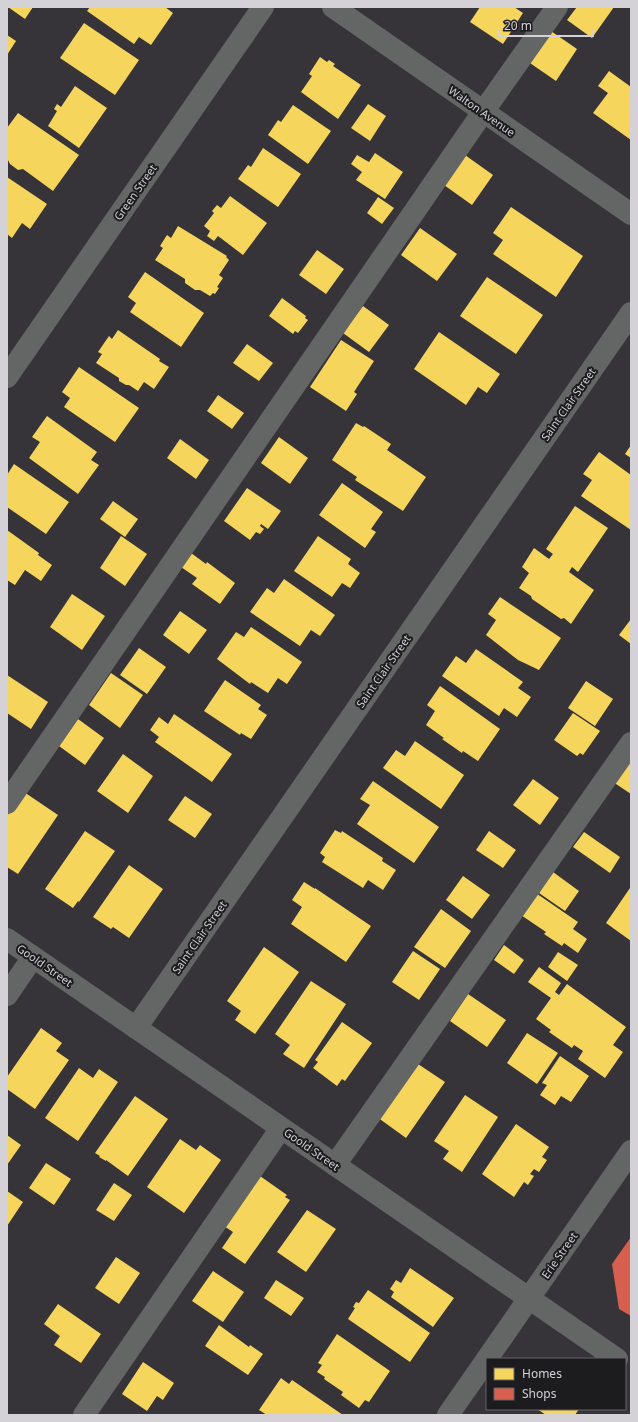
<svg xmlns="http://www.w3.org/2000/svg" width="638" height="1422" font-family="'Noto Sans',sans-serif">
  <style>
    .homes { fill: #f6d55c }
    .shops { fill: #d6604d }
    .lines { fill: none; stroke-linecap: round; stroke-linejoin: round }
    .minor { stroke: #646565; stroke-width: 22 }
    .labels { text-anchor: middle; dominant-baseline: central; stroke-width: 4; stroke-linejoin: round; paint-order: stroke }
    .street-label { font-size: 11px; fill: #d4d2d7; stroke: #1c1b1e }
  </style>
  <rect width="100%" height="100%" fill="#363438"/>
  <g class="homes">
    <polygon points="8,7 33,7 25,19"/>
    <polygon points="90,7 165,7 173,13 151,45 139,37 134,44 87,11"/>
    <polygon points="480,7 514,7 523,13 503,44 470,22"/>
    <polygon points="577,7 614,7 592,38 567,20"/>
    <polygon points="84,23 139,60 115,95 60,58"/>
    <polygon points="548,29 577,49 556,81 527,61"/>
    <polygon points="7,35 16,41 7,55"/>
    <polygon points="320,57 327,62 329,60 335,64 333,66 361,85 338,119 301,92 312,76 309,74"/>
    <polygon points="609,71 631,87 631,140 593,113 608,93 598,86"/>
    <polygon points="75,86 107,108 79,148 48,126 57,111 54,109 57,104 61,107"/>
    <polygon points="368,104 386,116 370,141 351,128"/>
    <polygon points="293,105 331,131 308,164 268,135 278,120 281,122"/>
    <polygon points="18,113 79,155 53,191 23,169 18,170 10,164 7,158 7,128"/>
    <polygon points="263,148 301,174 278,207 238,179 248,165 251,167"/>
    <polygon points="375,153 403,172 385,199 356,180 362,172 351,164 357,155 369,162"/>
    <polygon points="465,155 493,175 472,205 444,185"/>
    <polygon points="7,177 47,204 30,229 22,223 12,238 7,234"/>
    <polygon points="230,196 267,223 243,255 218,236 214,241 207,236 210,231 204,226 214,213 212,211 217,205 221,208"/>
    <polygon points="378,197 394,208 382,224 367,213"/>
    <polygon points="511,207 583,256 556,297 493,254 503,240 493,233"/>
    <polygon points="178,226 227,256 226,257 229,260 219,275 223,278 217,287 219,288 215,294 213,293 210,296 200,290 195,290 185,283 185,279 155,260 163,248 160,246 167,235 171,238"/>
    <polygon points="420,228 457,254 437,281 401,255"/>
    <polygon points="317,250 344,269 326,294 299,275"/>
    <polygon points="145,272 204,313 181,347 130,312 136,303 128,297"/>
    <polygon points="487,277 543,315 516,354 460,316"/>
    <polygon points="282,298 306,316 305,318 308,320 298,333 295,331 293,334 269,316"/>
    <polygon points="363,306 389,325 369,352 343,333"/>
    <polygon points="118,330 160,359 159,361 169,367 154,389 144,382 138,391 129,385 126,385 119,381 119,378 96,363 102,354 98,352 109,336 112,339"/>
    <polygon points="439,332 500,374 487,393 478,387 466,405 414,369"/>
    <polygon points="341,340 374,361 354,392 357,394 346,411 310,387"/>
    <polygon points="247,344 273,363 259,381 233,363"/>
    <polygon points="79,367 139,408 115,442 64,407 70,398 62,392"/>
    <polygon points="218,395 244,413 232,429 207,411"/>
    <polygon points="47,416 97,452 91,460 99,465 78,494 29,458 40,442 32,437"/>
    <polygon points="356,423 363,427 364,426 391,444 387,450 426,477 403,511 355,480 357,477 332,460"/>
    <polygon points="279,437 308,458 290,484 261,463"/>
    <polygon points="180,439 209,460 196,479 167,458"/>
    <polygon points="631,445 631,458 625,454"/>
    <polygon points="599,452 631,475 631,530 581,496 592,480 583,474"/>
    <polygon points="14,464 69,502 46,534 7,507 7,475"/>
    <polygon points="342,483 383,512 371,529 376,532 365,548 319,515"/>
    <polygon points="247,488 281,511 268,529 261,524 260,526 264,529 260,534 256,532 250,540 224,521"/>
    <polygon points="113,501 138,519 125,537 100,519"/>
    <polygon points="575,506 608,528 578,572 572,567 569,572 594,590 571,624 564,618 561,619 532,599 531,596 519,588 529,573 522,567 534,548 549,559 553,554 546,549"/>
    <polygon points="7,530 39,553 38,555 52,565 41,581 25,570 15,585 7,580"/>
    <polygon points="121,536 147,554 125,586 100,568"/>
    <polygon points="318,536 351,559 348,564 360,573 350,588 342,583 332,597 294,571"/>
    <polygon points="191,553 206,564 207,562 235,583 220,604 192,584 197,578 181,567"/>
    <polygon points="284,579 335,615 320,636 311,630 300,646 250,612 267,588 274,593"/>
    <polygon points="72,594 105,616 82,650 50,627"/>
    <polygon points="500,597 561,638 539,670 518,660 486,635 496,620 488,614"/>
    <polygon points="180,611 207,630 189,654 163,635"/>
    <polygon points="631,619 631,644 619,635"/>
    <polygon points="251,627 302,662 287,684 278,678 268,693 251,682 250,684 217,659 236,632 244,637"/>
    <polygon points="139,648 166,667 147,694 120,675"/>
    <polygon points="476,649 523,682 518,688 531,697 517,717 504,708 499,716 442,676 456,656 466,663"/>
    <polygon points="111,673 143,695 120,728 89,705"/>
    <polygon points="7,675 48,702 31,729 7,713"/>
    <polygon points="225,680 261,705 258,709 267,715 251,739 241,733 240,735 204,711"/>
    <polygon points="586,681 613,699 595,726 568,708"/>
    <polygon points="440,686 500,729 478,761 463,751 462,753 442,739 444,738 426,725 435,711 427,705"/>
    <polygon points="573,713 600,731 583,755 580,753 577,756 554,740"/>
    <polygon points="174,714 232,754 212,782 155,742 159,737 150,730 159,717 168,724"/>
    <polygon points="78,719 104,738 85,765 59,746"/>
    <polygon points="415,741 464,775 441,809 383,768 396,750 405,756"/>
    <polygon points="123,754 153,776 128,813 97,791"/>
    <polygon points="631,755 631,794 613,782"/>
    <polygon points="533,779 559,798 540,825 513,805"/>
    <polygon points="373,781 439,827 414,863 357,824 370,805 360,799"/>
    <polygon points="24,792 58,815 18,874 7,867 7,816"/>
    <polygon points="185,796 212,814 195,838 168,820"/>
    <polygon points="335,830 341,833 342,831 383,858 382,861 396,870 383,890 368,880 363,888 322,862 325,857 320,853"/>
    <polygon points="85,831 115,851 79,902 78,901 73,908 45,889"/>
    <polygon points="489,831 516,850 503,868 476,850"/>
    <polygon points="584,832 620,857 610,873 573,847"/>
    <polygon points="129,865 163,889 129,938 113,927 111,929 93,917"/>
    <polygon points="553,872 579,891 565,911 539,893"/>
    <polygon points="463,876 490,895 472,919 446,900"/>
    <polygon points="304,882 315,889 315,888 371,926 346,962 291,924 302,907 292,900"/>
    <polygon points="630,888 631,888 631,941 606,923"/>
    <polygon points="530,889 578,922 573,929 587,939 578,953 564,943 562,946 544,934 546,932 515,911"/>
    <polygon points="441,909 471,931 445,968 414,947"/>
    <polygon points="504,945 524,960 514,974 494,960"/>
    <polygon points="264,947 299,972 255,1034 235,1020 241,1011 227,1001"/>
    <polygon points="413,951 440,969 419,1000 392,982"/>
    <polygon points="558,952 578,965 567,981 548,967"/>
    <polygon points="539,967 561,983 555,992 559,995 567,984 626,1027 613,1045 623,1052 605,1078 578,1059 583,1051 574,1045 572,1048 549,1032 551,1030 536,1019 551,998 528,982"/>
    <polygon points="311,981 346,1004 304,1068 283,1054 290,1045 275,1034"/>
    <polygon points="468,994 506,1020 487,1047 450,1021"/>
    <polygon points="342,1022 372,1043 345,1081 342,1079 337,1086 313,1068 318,1062 315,1060"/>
    <polygon points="41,1028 62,1043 56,1051 69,1060 35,1109 7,1089 7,1077"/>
    <polygon points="527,1033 558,1053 537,1084 507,1063"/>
    <polygon points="560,1056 589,1076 571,1102 561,1096 555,1105 540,1095 547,1085 542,1083"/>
    <polygon points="415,1062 445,1082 406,1138 377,1117"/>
    <polygon points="79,1068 93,1078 99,1069 118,1082 78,1141 45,1118"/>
    <polygon points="465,1095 498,1117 462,1172 443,1159 449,1151 434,1141"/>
    <polygon points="135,1096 168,1119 128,1176 106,1160 106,1161 99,1157 100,1156 95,1153"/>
    <polygon points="516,1124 549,1147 542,1157 547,1160 539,1172 534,1169 530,1174 534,1176 528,1185 524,1182 514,1197 482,1174"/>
    <polygon points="7,1135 21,1145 7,1165"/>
    <polygon points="180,1139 196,1150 200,1145 221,1160 184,1213 147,1187"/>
    <polygon points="46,1163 71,1179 54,1205 29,1188"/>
    <polygon points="260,1176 287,1195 285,1197 290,1200 245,1264 222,1248 233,1232 224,1226"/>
    <polygon points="114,1183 132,1195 114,1221 96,1210"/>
    <polygon points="7,1191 23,1202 7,1226"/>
    <polygon points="307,1210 336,1229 306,1272 277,1252"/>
    <polygon points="116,1257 140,1273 119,1304 95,1288"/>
    <polygon points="410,1268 454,1298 433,1327 391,1297 394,1292 390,1289 396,1280 401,1283"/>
    <polygon points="213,1271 244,1292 223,1322 192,1301"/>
    <polygon points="276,1280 304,1298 291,1316 264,1298"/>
    <polygon points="368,1290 430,1333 410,1362 348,1319 355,1308 353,1307 356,1302 359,1303"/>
    <polygon points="58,1304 101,1334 81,1363 54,1345 60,1336 44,1324"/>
    <polygon points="219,1325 249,1347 250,1345 263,1354 248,1375 205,1346"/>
    <polygon points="337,1334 390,1371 369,1402 365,1400 359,1408 341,1395 343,1392 324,1379 325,1377 317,1372 322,1365 318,1363"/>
    <polygon points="143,1362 174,1383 163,1400 157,1396 147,1411 122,1394"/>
    <polygon points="281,1378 289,1384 292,1380 343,1415 267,1415 259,1410"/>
    <polygon points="537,1409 579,1409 575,1415 546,1415"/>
  </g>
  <polygon class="shops" points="631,1237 631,1316 619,1309 612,1264"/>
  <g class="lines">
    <g class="minor">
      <polyline points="333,7 631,214"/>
      <polyline points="7,377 263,7"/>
      <polyline points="7,803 483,112 557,7"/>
      <polyline points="7,939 617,1359"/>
      <polyline points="7,995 33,957"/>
      <polyline points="136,1028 631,313"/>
      <polyline points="335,1165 631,743"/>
      <polyline points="487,1359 631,1151"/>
      <polyline points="84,1415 281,1128"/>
      <polyline points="448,1415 487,1359"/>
    </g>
  </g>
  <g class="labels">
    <g class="street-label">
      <text transform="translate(482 111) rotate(35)">Walton Avenue</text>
      <text transform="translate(135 192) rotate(-55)">Green Street</text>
      <text transform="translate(568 404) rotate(-55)">Saint Clair Street</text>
      <text transform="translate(383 671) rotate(-55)">Saint Clair Street</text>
      <text transform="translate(199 937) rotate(-55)">Saint Clair Street</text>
      <text transform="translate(45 965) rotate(35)">Goold Street</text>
      <text transform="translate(312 1149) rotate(35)">Goold Street</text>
      <text transform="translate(559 1255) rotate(-55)">Erie Street</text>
    </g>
  </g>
  <rect width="638" height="1422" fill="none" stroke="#d4d2d7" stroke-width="16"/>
  <rect x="486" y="1358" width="140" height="52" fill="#1c1b1e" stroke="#666468"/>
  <rect x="494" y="1368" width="20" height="12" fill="#f6d55c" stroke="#666468"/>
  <text x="522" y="1378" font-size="12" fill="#d4d2d7">Homes</text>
  <rect x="494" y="1388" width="20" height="12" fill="#d6604d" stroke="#666468"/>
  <text x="522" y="1398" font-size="12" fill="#d4d2d7">Shops</text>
  <path d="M498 30v6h95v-6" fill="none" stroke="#d4d2d7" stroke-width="2"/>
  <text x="504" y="30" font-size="12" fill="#d4d2d7" stroke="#1c1b1e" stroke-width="3" paint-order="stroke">20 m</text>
</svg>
